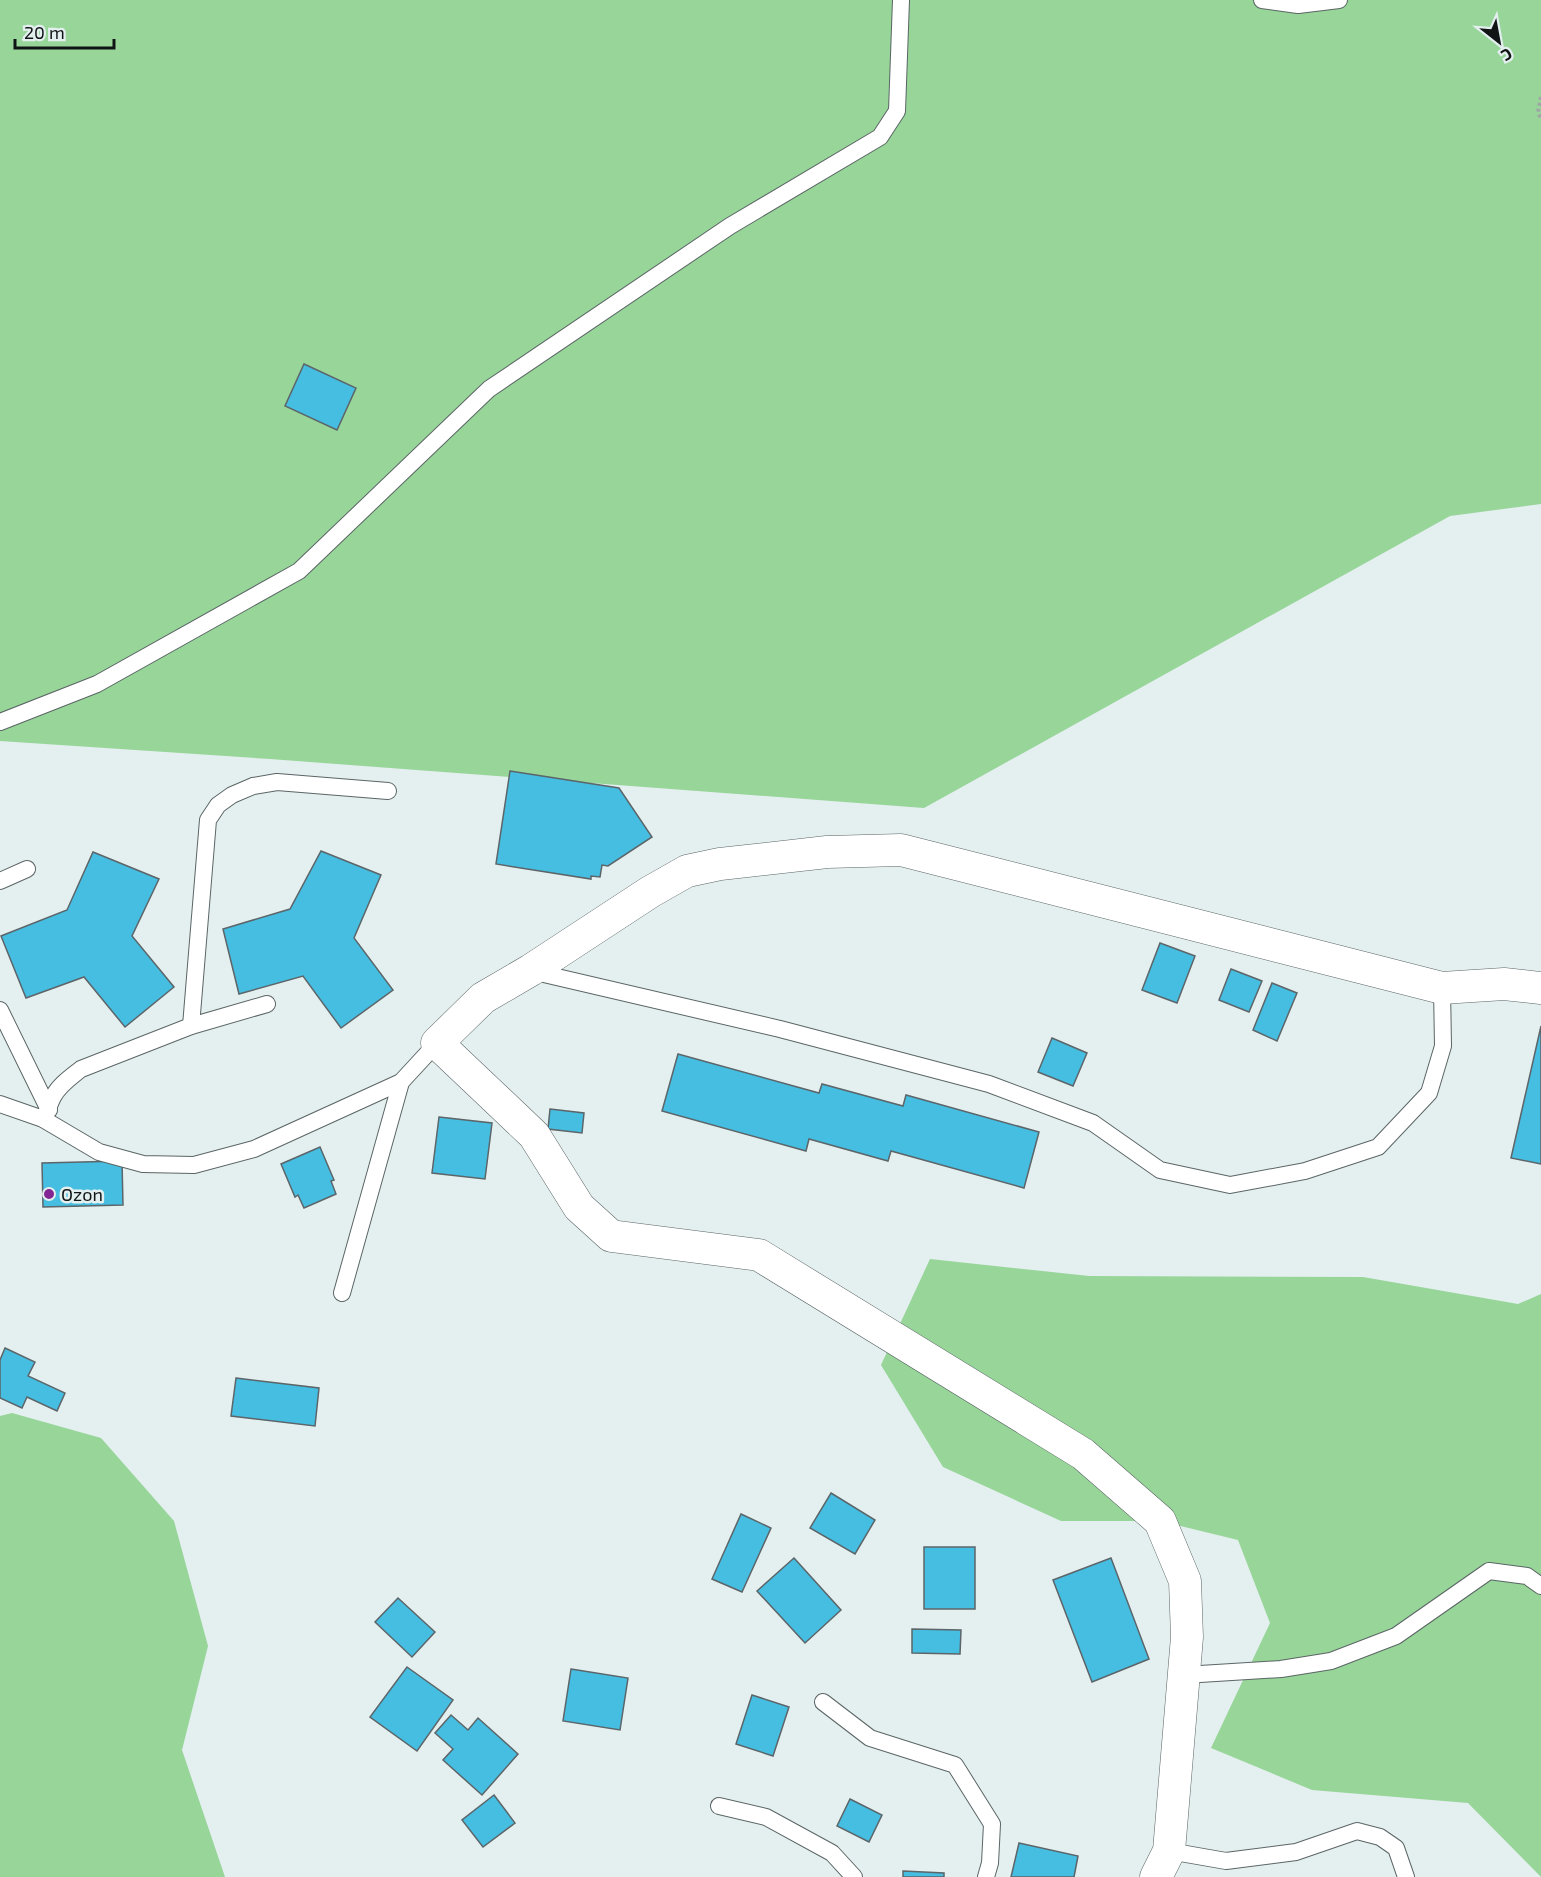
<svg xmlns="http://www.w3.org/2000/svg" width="1541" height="1877" font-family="'Exo 2',sans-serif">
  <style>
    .green { fill: #97d599 }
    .building { fill: #45bee1; stroke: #5c6569; stroke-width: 1.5 }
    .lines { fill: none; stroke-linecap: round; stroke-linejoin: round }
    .service-casing { stroke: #5b6565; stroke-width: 18 }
    .minor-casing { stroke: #5b6565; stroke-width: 33 }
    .path { stroke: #9ea6a6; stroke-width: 4; stroke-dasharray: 3 3; stroke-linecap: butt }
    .service { stroke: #fff; stroke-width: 16 }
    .minor { stroke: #fff; stroke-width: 32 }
    .poi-dot { fill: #812692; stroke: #e4efef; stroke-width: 2 }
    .labels { text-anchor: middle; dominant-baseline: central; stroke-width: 5; stroke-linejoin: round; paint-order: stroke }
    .poi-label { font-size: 18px; fill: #101414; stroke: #e4efef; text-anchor: start }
  </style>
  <rect width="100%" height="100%" fill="#e4efef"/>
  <g class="green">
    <polygon points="0,0 1541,0 1541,504 1450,516 924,808 270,759 0,741"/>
    <polygon points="930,1259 1089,1276 1363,1277 1518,1304 1541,1294 1541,1877 1468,1803 1312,1790 1211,1748 1270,1623 1238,1540 1160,1521 1061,1521 943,1467 881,1365"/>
    <polygon points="12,1413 101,1438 174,1521 208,1646 182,1750 225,1877 0,1877 0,1416"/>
  </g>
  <g class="building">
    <polygon points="304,364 356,388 337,430 285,406"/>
    <polygon points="510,771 619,788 652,837 608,866 602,865 600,877 591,876 591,879 496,864"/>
    <polygon points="321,851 381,875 354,938 393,990 341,1028 303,976 239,994 223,929 290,909"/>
    <polygon points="93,852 159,879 132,936 174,987 125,1027 84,977 26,998 1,936 67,910"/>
    <polygon points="1160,943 1195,956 1177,1003 1142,990"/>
    <polygon points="1231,969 1262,981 1249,1012 1219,1000"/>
    <polygon points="1272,983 1297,993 1277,1041 1253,1030"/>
    <polygon points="1541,1026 1541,1164 1511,1158"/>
    <polygon points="1052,1038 1087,1053 1073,1086 1038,1072"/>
    <polygon points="678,1054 819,1093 822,1084 903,1106 906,1095 1039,1132 1024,1188 891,1151 888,1161 809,1139 806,1151 662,1111"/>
    <polygon points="550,1109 584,1113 582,1133 548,1129"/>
    <polygon points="439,1117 492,1123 485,1179 432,1173"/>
    <polygon points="320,1147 334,1180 331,1181 336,1194 304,1208 298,1195 295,1197 281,1164"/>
    <polygon points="122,1161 123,1205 43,1207 42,1163"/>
    <polygon points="5,1348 35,1362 28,1376 65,1393 57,1411 27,1397 22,1408 0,1398 0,1360"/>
    <polygon points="236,1378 319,1388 315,1426 231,1416"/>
    <polygon points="831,1493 875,1520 855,1554 810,1528"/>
    <polygon points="741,1514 771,1528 742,1592 712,1579"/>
    <rect x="924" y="1547" width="51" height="62"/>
    <polygon points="794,1558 841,1610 805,1643 757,1591"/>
    <polygon points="1111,1558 1149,1659 1092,1682 1053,1580"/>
    <polygon points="398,1598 435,1632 412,1657 375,1622"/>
    <polygon points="912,1629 961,1630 960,1654 912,1653"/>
    <polygon points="407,1667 453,1700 417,1751 370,1717"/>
    <polygon points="571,1669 628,1678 620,1730 563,1721"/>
    <polygon points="752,1695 789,1707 773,1756 736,1744"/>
    <polygon points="451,1715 468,1730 478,1718 518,1754 482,1795 443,1760 453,1749 435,1733"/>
    <polygon points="494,1795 515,1823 483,1847 462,1820"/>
    <polygon points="850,1799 882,1815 869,1842 837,1826"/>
    <polygon points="1019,1843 1078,1856 1074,1877 1011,1877"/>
    <polygon points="903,1871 944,1873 944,1877 903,1877"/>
  </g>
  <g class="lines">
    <g class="service-casing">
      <g id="service">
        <polyline points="1262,0 1298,5 1339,0"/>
        <polyline points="0,722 97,684 299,571 489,389 730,226 880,137 897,111 901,0"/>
        <polyline points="0,881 27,869"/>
        <polyline points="531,971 780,1029 989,1084 1093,1123 1160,1170 1230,1185 1305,1171 1378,1147 1429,1093 1443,1046 1442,988"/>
        <polyline points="0,1010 49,1110"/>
        <polyline points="191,1026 208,820 218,805 232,795 253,786 277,782 388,791"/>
        <polyline points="0,1104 43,1119 99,1152 143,1164 194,1165 254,1149 401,1082 437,1043"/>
        <path d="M43 1119C48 1112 49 1104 53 1097 59 1085 71 1077 81 1069L191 1026 267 1004"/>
        <polyline points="342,1293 401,1082"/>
        <polyline points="1184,1675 1281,1669 1331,1661 1396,1636 1489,1571 1527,1576 1541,1586"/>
        <polyline points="823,1702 870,1738 955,1765 992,1824 990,1863 986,1877"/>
        <polyline points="719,1806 766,1817 832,1853 854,1877"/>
        <polyline points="1169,1851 1226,1861 1296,1852 1357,1831 1380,1837 1396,1848 1406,1877"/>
      </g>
    </g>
    <g class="minor-casing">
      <polyline id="minor" points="1156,1877 1169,1851 1187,1637 1185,1581 1160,1521 1083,1454 759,1255 611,1236 579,1207 534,1135 437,1043 483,998 531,970 650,892 687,871 720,864 827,852 901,850 1442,988 1504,984 1541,988"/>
    </g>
    <polyline class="path" points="1541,97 1538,112 1541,119"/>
    <use href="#service" class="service"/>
    <use href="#minor" class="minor"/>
  </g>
  <circle class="poi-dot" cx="49" cy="1194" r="6"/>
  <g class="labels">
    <g class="poi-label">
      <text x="61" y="1194">Ozon</text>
    </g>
  </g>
  <g transform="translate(1499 42) rotate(149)" stroke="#e4efef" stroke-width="4.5" paint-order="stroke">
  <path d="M0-4.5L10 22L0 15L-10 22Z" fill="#101414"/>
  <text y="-9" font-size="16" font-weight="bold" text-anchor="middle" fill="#101414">С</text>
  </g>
  <path d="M15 39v9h99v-9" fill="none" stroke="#101414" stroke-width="3"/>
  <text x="24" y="39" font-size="18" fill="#101414" stroke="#e4efef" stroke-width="4.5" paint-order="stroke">20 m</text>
</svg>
